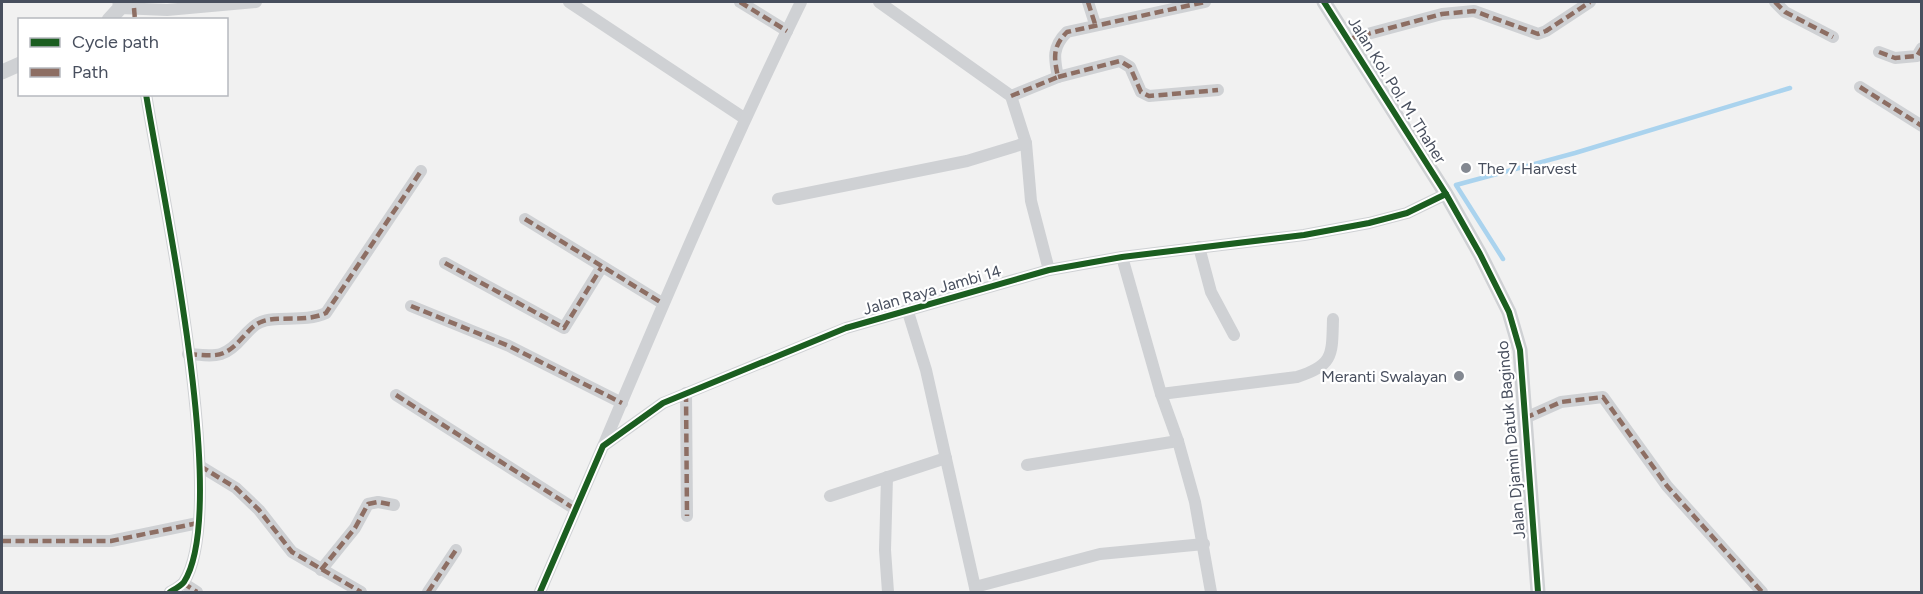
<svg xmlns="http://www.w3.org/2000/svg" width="1923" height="594" font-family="Figtree,sans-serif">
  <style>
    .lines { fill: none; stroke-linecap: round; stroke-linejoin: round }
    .stream { stroke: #aad3ee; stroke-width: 4.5 }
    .minor { stroke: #cfd1d4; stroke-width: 12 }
    .tertiary { stroke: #cfd1d4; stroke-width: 15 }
    .quiet { stroke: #8d6e63; stroke-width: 4.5; stroke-dasharray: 9 4.5; stroke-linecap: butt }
    .cycleway-casing { stroke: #fff; stroke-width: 10 }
    .cycleway { stroke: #1b5e20; stroke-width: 6 }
    .poi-dot { fill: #838891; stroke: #fff; stroke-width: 2 }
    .labels { text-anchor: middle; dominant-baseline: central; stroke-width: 4.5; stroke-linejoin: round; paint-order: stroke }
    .street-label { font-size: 16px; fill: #484f5e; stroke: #fff }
    .poi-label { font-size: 16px; fill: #484f5e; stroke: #fff; text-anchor: start }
  </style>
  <rect width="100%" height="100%" fill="#f1f1f1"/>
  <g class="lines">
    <polyline class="stream" points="1503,259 1456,185 1575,153 1790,88"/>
    <g class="minor">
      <polyline points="569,2 744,118"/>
      <polyline points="740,2 787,31"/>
      <polyline points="879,2 1011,96 1026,143 1031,201 1049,270"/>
      <polyline points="1088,2 1095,24"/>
      <polyline points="1775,2 1785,12 1833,37"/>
      <polyline points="120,8 167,10 256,2"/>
      <polyline points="1349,39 1442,14 1474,11 1538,34 1546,31 1590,2"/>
      <polyline points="1879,52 1895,58 1917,56 1922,48"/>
      <polyline points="1058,77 1120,61 1130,67 1141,92 1149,96 1218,90"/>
      <polyline points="1860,87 1922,126"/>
      <path d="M146 94C161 189 231 508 184 582 181 586 175 589 170 592"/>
      <path d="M1011 96 1058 77C1054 58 1052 47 1067 32L1205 2"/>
      <polyline points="778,199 967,161 1026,143"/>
      <polyline points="525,219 662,303"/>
      <polyline points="1199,247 1211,292 1234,335"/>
      <polyline points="1122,257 1161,394 1178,441 1195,502 1211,592"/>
      <polyline points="445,263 564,328 601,268"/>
      <polyline points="411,306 509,346 622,403"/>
      <polyline points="908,312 926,370 976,592"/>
      <path d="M188 354C216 356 224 359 243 337 249 331 253 325 261 322 276 315 305 323 326 313L421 171"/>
      <polyline points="686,393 687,516"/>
      <path d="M1161 394 1297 377C1334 365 1332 355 1333 319"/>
      <polyline points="396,395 575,509"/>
      <polyline points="1525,418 1561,402 1603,397 1667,486 1762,592"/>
      <path d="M604 444C667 295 730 147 801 2"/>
      <polyline points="1027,465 1178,441"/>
      <polyline points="200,466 236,488 259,510 292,552 361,592"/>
      <polyline points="887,477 885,550 888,592"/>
      <polyline points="830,496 946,458"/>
      <polyline points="2,541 111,541 198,523"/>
      <polyline points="321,570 355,528 368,504 378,502 394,505"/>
      <polyline points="183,583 197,592"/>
      <polyline points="975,587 1100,554 1204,544"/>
      <polyline points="428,592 456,550"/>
      <polyline points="540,592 603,446 663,403 846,328 1049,270 1122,257 1304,235 1369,223 1407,213 1446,194"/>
    </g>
    <g class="tertiary">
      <polyline points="1324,2 1446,194 1480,254 1509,312 1520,350 1538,592"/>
      <polyline points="109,20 120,8 120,2"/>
      <polyline points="2,72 20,64"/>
    </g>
    <g class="quiet">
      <polyline points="740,2 787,31"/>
      <polyline points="1088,2 1095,24"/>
      <polyline points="1775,2 1785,12 1833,37"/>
      <polyline points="134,8 135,20"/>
      <polyline points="1349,39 1442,14 1474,11 1538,34 1546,31 1590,2"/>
      <polyline points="1879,52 1895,58 1917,56 1922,48"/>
      <polyline points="1058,77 1120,61 1130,67 1141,92 1149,96 1218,90"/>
      <polyline points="1860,87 1922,126"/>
      <path d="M1011 96 1058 77C1054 58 1052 47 1067 32L1205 2"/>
      <polyline points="525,219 662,303"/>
      <polyline points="445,263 564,328 601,268"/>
      <polyline points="411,306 509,346 622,403"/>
      <path d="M188 354C216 356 224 359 243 337 249 331 253 325 261 322 276 315 305 323 326 313L421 171"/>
      <polyline points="686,393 687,516"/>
      <polyline points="396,395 575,509"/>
      <polyline points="1525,418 1561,402 1603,397 1667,486 1762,592"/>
      <polyline points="200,466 236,488 259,510 292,552 361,592"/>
      <polyline points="2,541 111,541 198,523"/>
      <polyline points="321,570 355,528 368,504 378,502 394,505"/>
      <polyline points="183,583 197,592"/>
      <polyline points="428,592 456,550"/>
    </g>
    <g class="cycleway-casing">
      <g id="cycleway">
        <polyline points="1324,2 1446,194 1480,254 1509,312 1520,350 1538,592"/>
        <path d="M146 94C161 189 231 508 184 582 181 586 175 589 170 592"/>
        <polyline points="540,592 603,446 663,403 846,328 1049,270 1122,257 1304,235 1369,223 1407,213 1446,194"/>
      </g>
    </g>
    <use href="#cycleway" class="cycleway"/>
  </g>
  <g class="poi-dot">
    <circle cx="1466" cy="168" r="6"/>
    <circle cx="1459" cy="376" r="6"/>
  </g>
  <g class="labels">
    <g class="street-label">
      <text transform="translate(1397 90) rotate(58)">Jalan Kol. Pol. M. Thaher</text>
      <text transform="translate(932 290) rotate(-16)">Jalan Raya Jambi 14</text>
      <text transform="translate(1511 440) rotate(-95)">Jalan Djamin Datuk Bagindo</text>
    </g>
    <g class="poi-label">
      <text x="1478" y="168">The 7 Harvest</text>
      <text x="1447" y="376" text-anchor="end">Meranti Swalayan</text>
    </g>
  </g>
  <rect width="1923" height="594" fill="none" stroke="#484f5e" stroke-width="6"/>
  <rect x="18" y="18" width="210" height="78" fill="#ffffff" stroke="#b6b9bf" stroke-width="1.5"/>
  <rect x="30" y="38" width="30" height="9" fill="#1b5e20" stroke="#b6b9bf" stroke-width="1.5"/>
  <text x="72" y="48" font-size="18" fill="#484f5e">Cycle path</text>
  <rect x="30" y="68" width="30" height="9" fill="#8d6e63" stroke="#b6b9bf" stroke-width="1.5"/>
  <text x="72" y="78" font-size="18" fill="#484f5e">Path</text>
</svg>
